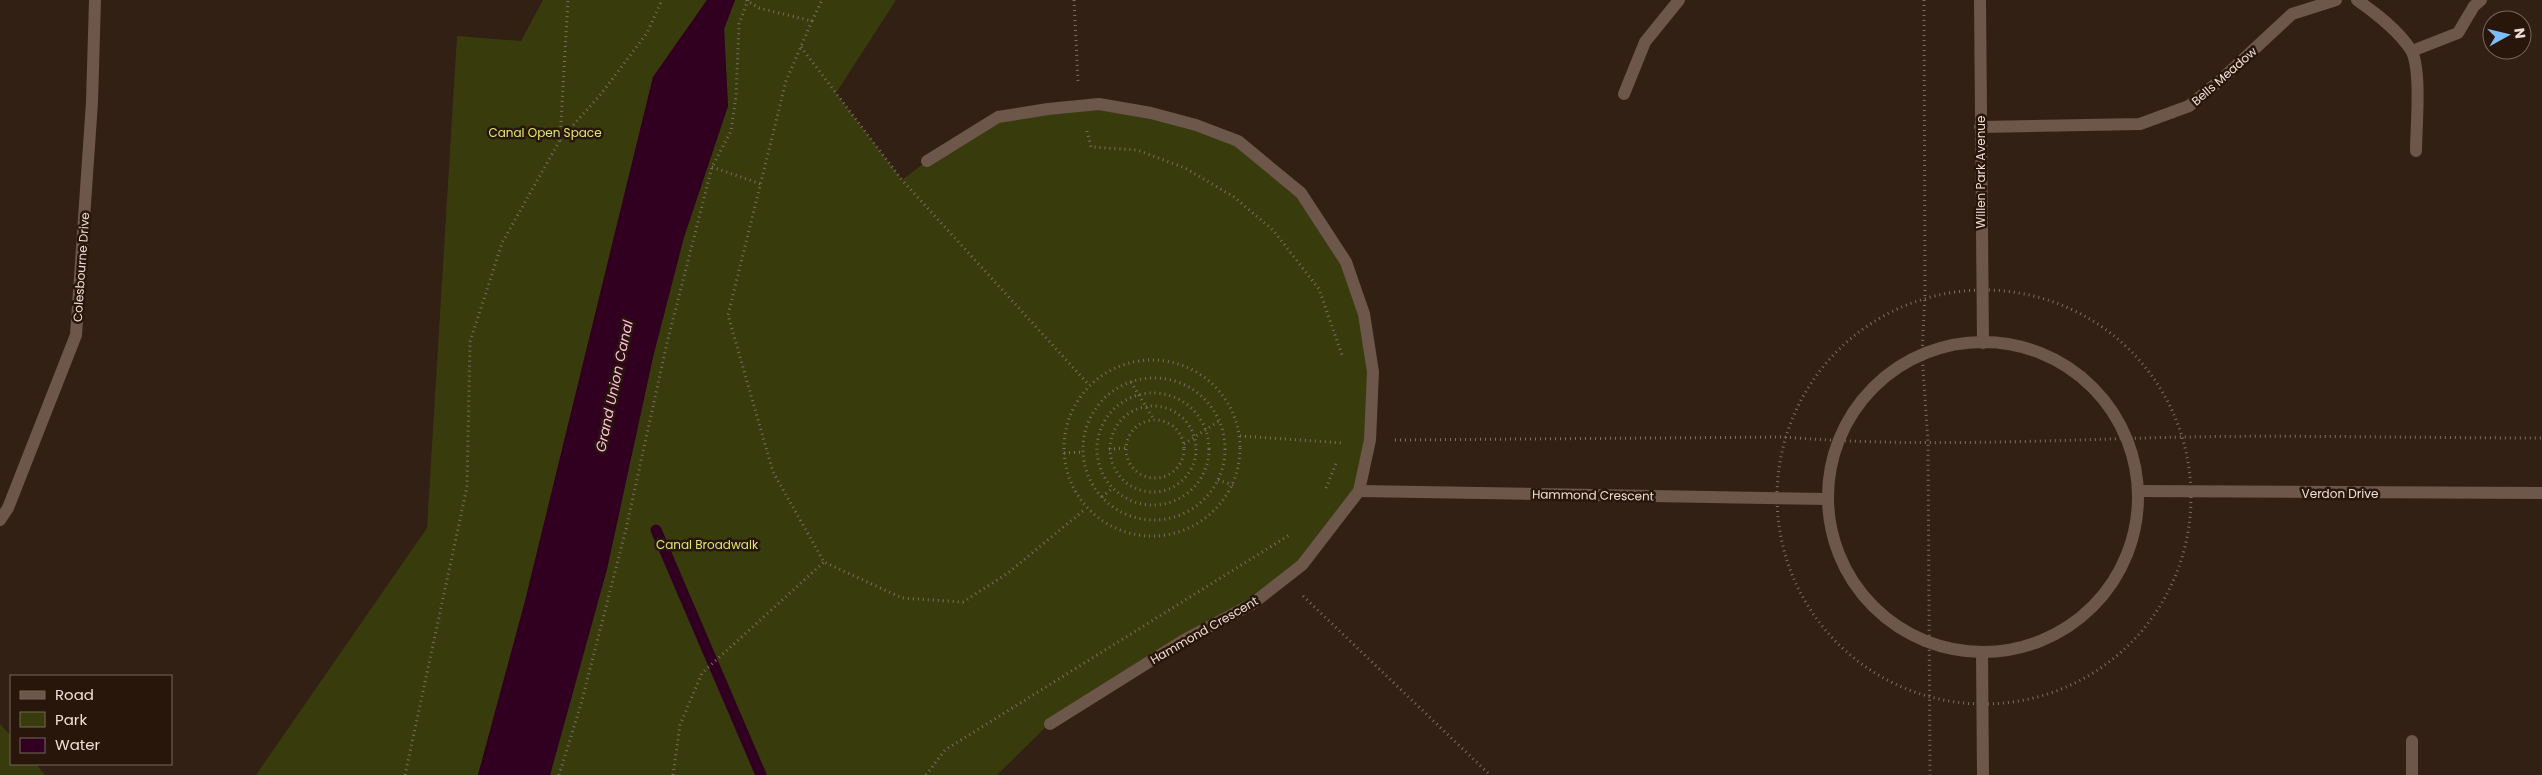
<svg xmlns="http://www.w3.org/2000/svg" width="2542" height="775" font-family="Poppins,sans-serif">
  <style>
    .green { fill: #383c0c }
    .water { fill: #310020 }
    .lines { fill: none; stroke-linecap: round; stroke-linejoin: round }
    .stream { stroke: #310020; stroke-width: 11 }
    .path { stroke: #7e6d63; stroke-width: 3; stroke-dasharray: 1 4; stroke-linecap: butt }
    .lane { stroke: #6d564a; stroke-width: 12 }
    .street { stroke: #6d564a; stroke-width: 12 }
    .labels { text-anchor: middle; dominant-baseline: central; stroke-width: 5; stroke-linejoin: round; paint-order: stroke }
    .street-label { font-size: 12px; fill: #eddfd8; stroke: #29160b }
    .park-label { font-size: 12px; fill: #dce86b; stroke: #29160b }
    .water-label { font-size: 14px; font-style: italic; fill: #ffbce0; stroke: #29160b }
  </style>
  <rect width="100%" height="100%" fill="#332015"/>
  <g class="green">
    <polygon points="543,0 707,0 653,77 525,601 478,775 256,775 427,528 457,36 521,41"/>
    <polygon points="735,0 896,0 836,93 902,180 927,161 998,117 1099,104 1238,141 1301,193 1346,262 1373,372 1359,491 1285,579 1050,723 997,775 550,775 607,569 653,357 684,237 728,106 724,29"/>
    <polygon points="0,724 11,736 11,764 36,764 45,775 0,775"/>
  </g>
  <polygon class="water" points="707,0 735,0 724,29 728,106 684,237 653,357 607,569 550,775 478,775 525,601 653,77"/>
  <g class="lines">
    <polyline class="stream" points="656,530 761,775"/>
    <g class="path">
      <polyline points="746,0 759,8 812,21 822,0"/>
      <polyline points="1074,0 1078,81"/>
      <polyline points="1924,0 1925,294 1922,354 1928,442 1930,775"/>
      <polyline points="812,21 786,81 728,315 773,472 824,562 902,598 963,602 1008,573 1084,510"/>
      <polyline points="801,47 902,180 1089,385"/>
      <polyline points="1087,131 1091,147 1137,150 1185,168 1234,197 1273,230 1319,289 1342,355"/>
      <polyline points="560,140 601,94 647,33 662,0"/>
      <polyline points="712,167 761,184"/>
      <circle cx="1984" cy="497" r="207"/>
      <circle cx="1152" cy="448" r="88"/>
      <circle cx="1154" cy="449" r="71"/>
      <polyline points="1131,382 1154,420"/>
      <circle cx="1153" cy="449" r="56"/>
      <circle cx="1153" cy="449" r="43"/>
      <circle cx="1155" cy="449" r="29"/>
      <polyline points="1240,436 1344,443"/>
      <path d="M1395 440 1784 437C1917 448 2051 440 2184 437 2303 435 2423 438 2542 438"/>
      <polyline points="1184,444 1219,421"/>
      <polyline points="1109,449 1126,448"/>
      <polyline points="1064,453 1083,452"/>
      <polyline points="1218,480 1233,485"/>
      <polyline points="1326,488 1337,461"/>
      <polyline points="1102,497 1113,488"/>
      <polyline points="1303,596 1490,775"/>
      <polyline points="405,775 467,487 470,342 502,243 560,140 568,0"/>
      <polyline points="559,775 581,704 626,529 667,343 712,167 731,131 736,96 739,24 748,0"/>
      <polyline points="673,775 680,725 702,673 824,562"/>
      <polyline points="926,775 945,750 1291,534"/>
    </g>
    <polyline class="lane" points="2412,51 2458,33 2474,6 2481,0"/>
    <g class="street">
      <polyline points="1980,0 1983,343"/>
      <path d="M2357 0C2377 14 2398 30 2411 50 2422 69 2416 128 2416 151"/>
      <polyline points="1624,94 1645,42 1679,0"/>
      <polyline points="1980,127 2140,124 2189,106 2223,78 2292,14 2336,0"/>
      <polyline points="927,161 998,117 1048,109 1099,104 1151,113 1196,125 1238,141 1301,193 1346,262 1364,314 1373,372 1370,440 1359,491 1302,565 1252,604 1184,640 1050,724"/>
      <circle cx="1983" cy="497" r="155"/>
      <polyline points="1359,491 1828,499"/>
      <polyline points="2139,491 2542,493"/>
      <polyline points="0,520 8,508 76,335 92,102 95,0"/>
      <polyline points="1982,652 1983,775"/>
      <polyline points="2412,775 2412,741"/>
    </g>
  </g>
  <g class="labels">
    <g class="street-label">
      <text transform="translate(2224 76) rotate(-41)">Bells Meadow</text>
      <text transform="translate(1980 172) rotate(-90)">Willen Park Avenue</text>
      <text transform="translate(81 267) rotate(-86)">Colesbourne Drive</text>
      <text x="2340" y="493">Verdon Drive</text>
      <text transform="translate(1593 495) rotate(1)">Hammond Crescent</text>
      <text transform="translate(1204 630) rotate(-30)">Hammond Crescent</text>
    </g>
    <g class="park-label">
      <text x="545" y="132">Canal Open Space</text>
      <text x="707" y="544">Canal Broadwalk</text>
    </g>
    <g class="water-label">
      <text transform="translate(614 386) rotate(-78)">Grand Union Canal</text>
    </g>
  </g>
  <rect x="10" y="675" width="162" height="90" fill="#29160b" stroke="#77665d"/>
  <rect x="20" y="691" width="25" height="8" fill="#6d564a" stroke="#77665d"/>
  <text x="55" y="700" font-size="15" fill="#eddfd8">Road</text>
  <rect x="20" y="712" width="25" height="15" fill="#383c0c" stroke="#77665d"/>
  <text x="55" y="725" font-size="15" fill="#eddfd8">Park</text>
  <rect x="20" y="738" width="25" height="15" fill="#310020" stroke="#77665d"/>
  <text x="55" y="750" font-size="15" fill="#eddfd8">Water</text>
  <g transform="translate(2507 35) rotate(82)"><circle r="24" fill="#29160b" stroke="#77665d"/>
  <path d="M0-4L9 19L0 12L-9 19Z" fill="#7fbdfa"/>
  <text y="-8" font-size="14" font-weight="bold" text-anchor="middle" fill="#eddfd8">N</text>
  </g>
</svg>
